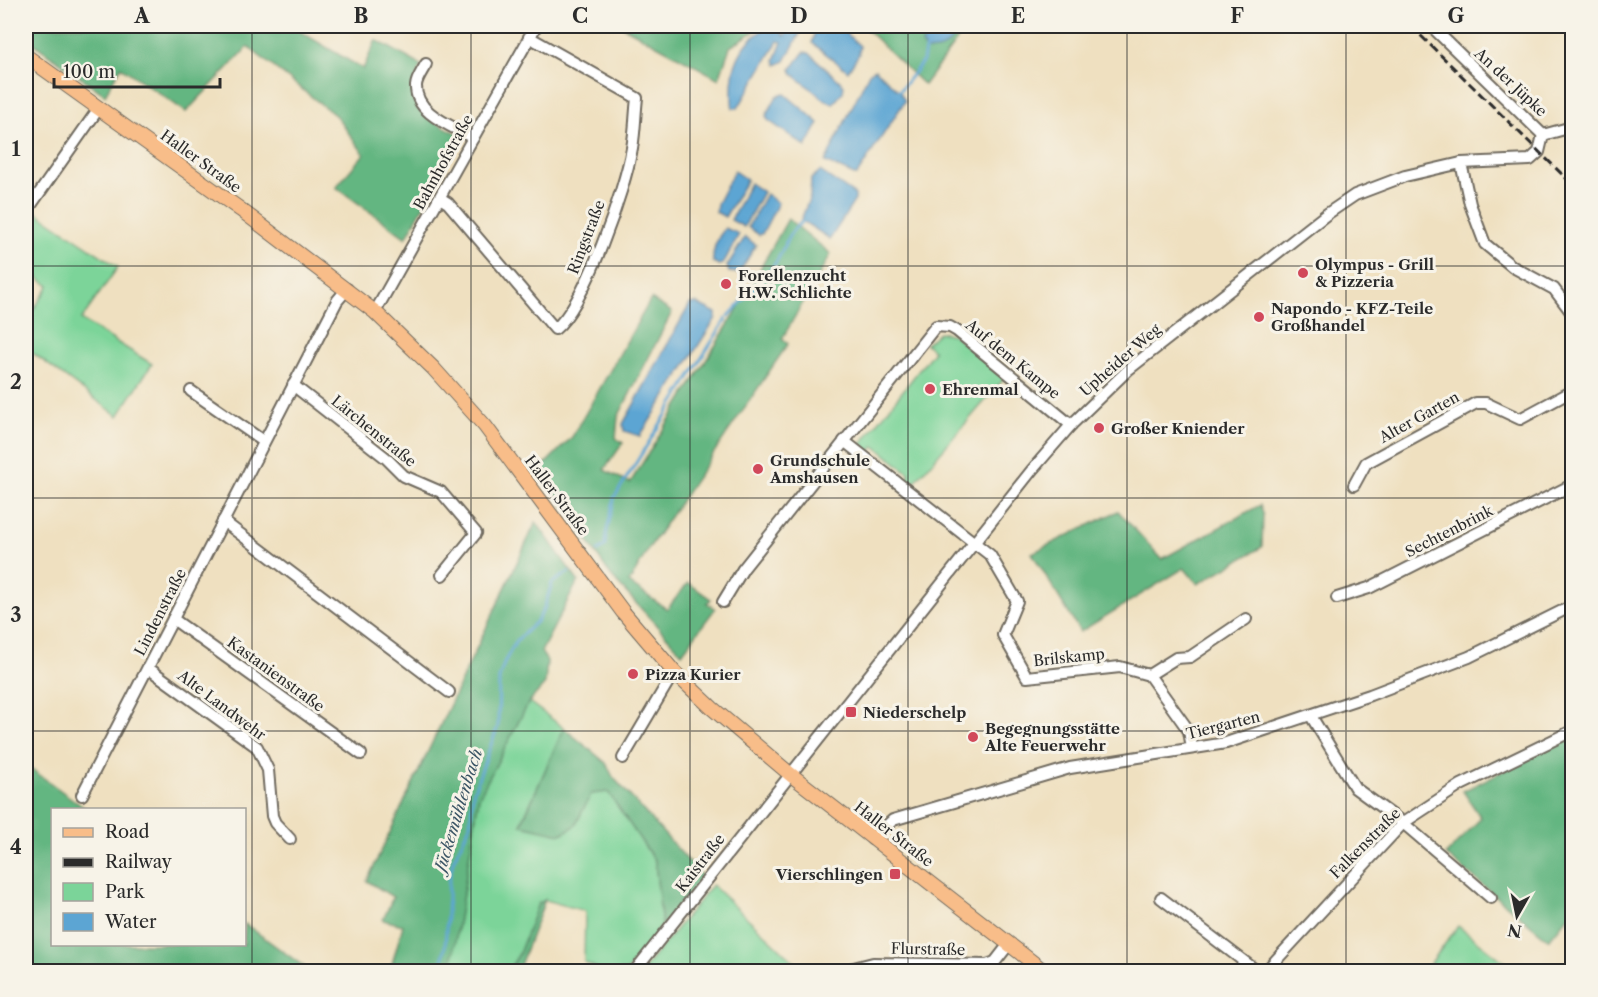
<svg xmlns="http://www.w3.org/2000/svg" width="1598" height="997" font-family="'Libre Caslon Text',serif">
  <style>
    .green { fill: #7bd499; stroke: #538062; stroke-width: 1.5 }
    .forest { fill: #64b681; stroke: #487056; stroke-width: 1.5 }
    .water { fill: #5ca5d3; stroke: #44687f; stroke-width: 1.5 }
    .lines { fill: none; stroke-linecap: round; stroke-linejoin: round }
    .stream { stroke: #5ca5d3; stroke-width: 3 }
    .minor-casing { stroke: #706a5f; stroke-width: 14 }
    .major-casing { stroke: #706a5f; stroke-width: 16 }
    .minor { stroke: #fff; stroke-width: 10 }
    .major { stroke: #f8bd89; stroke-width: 14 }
    .rail { stroke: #2b2b2b; stroke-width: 3; stroke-dasharray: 9 4.5; stroke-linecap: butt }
    .grid { fill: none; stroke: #2b2b2b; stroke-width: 1.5; stroke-opacity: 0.55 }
    .poi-dot { fill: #d1495b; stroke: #f7f3e8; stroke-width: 2 }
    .labels { text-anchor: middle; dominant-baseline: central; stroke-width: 6; stroke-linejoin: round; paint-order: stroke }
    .street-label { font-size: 15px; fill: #2b2b2b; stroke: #f7f3e8 }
    .poi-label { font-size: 15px; font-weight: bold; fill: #2b2b2b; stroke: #f7f3e8; text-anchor: start }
    .water-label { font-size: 16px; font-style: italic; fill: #3c5666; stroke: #f7f3e8 }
    .neatline { fill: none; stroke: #2b2b2b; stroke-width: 2 }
    .grid-label { font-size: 20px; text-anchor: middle; font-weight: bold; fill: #2b2b2b }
  </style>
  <rect width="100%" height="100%" fill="#f7f3e8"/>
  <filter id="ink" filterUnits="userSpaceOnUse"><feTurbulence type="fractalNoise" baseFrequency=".0167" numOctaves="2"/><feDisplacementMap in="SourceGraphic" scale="12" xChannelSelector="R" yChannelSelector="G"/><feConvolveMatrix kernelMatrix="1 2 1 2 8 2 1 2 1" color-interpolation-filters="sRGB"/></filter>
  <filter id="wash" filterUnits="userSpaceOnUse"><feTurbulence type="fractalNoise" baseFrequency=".008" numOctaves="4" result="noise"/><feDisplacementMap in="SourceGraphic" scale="24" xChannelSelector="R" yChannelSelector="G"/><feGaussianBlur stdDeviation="1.35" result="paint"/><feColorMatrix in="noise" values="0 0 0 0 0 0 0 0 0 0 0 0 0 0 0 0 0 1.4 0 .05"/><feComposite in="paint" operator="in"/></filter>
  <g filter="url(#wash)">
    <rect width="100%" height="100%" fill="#efe0c0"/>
    <g class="green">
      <polygon points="33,210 118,267 81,320 152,364 118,416 26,348 26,321 49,286 26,269 26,221"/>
      <polygon points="939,332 954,335 1004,379 912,485 906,480 910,474 875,446 870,451 861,444 934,351 926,344"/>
      <polygon points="529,702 564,728 521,824 561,834 575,826 591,794 608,792 655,861 662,926 627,971 603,971 584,962 585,911 545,900 538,904 519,954 509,970 447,972 452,960 479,797"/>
      <polygon points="712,885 804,971 642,971"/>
      <polygon points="1458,926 1516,971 1425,971"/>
    </g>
    <g class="forest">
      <path d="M26 26H291L363 69 376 40 421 65C399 112 426 116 462 136L406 238 336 187 364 154 336 116 248 47 186 112 121 67 105 95 26 38Z"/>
      <polygon points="622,26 762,26 730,47 719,79"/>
      <polygon points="863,26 967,26 924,85"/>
      <polygon points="788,219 831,254 782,339 788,344 649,548 629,583 667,609 688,583 711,599 707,603 715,609 682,653 611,576 540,469 572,437 651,299 672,312 618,417 616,438 623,443 604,470 630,483 733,317"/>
      <polygon points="1260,505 1263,513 1262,547 1198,584 1184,568 1080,632 1032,553 1118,511 1162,559"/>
      <polygon points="536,522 578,581 541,652 547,661 545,684 529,702 479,797 452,960 447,971 390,971 403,925 383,920 393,897 367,881"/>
      <polygon points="564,728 606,763 613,777 702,876 662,926 655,861 608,792 591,794 575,826 561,834 521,825"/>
      <polygon points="1572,736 1572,912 1549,940 1446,855 1481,818 1463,791"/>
      <polygon points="26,765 86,809 52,810 52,944 244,944 245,924 310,971 26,971"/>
      <polygon points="545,900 519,968 517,971 506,971 509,970 519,954 538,904"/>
    </g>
    <g class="water">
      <path d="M769 26H786L782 33 784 36 792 26H804L785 61 777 65 775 60 782 42 778 41 738 108H733C731 101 732 92 732 84 734 57 746 39 769 26Z"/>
      <polygon points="816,26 838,26 860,46 859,54 848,71 812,43"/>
      <path d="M933 26H963C951 41 946 53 925 50L922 44Z"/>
      <polygon points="804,52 809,53 844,85 843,92 833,104 822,98 793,74 791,69"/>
      <polygon points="875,69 900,92 905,101 857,175 854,175 825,162 869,73"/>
      <polygon points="785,94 819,123 806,147 768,120 766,116 777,96"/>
      <polygon points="734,171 747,180 725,217 716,212 717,204"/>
      <polygon points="820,171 855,195 855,200 830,239 801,220 810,197 811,179"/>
      <polygon points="750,183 763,192 744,227 731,220"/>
      <polygon points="766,194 778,203 762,234 759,235 748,227"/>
      <path d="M725 228 739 234 723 264 719 265 713 262C712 249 717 238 725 228Z"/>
      <polygon points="745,237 756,245 739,273 729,272 727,266"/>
      <polygon points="696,303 716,313 716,318 640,436 624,431 623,424 690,304"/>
    </g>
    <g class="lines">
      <g class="stream">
        <polyline points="898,93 923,61 925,50"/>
        <path d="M729 316C744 298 763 281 776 262 787 245 785 233 805 220"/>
        <path d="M598 551 605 546C605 530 612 515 614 498L726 319"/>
        <polyline points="440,972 445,948 449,880 453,861 470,825 473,793 498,726 499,678 505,661 516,641 537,621 544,609 552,583 569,572"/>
      </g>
    </g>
  </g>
  <g filter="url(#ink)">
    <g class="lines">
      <g class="minor-casing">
        <g id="minor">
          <polyline points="1431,26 1543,135"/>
          <path d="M426 64C423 70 416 79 416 86 415 114 453 126 473 138"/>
          <polyline points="1543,135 1572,127"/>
          <polyline points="1461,163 1470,204 1485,244 1513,267 1554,289 1572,313"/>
          <path d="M440 198 448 203 555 329C585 305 625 189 632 148 635 132 635 115 637 98L529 37"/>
          <polyline points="26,212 99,108"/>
          <polyline points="375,312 536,26"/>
          <polyline points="293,385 386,458 404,476 441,492 476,533 442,575"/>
          <polyline points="191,391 263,441"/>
          <polyline points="844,441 990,555 1017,601 1003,635 1027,677 1120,667 1149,675 1189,731 1192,748"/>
          <polyline points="1354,485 1366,463 1476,403 1486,403 1520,419 1572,391"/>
          <polyline points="223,521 449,692"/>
          <polyline points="1337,598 1369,588 1572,485"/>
          <polyline points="723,602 743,569 936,326 950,327 957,331 1071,425"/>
          <polyline points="173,619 361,754"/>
          <polyline points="148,668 257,747 268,770 272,816 275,823 290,839"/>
          <polyline points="1149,675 1176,658 1190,657 1246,619"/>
          <polyline points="1311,716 1355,788 1403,823 1491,898"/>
          <polyline points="623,758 674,672"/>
          <polyline points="82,795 337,301 347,289"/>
          <polyline points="872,839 893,820 1070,768 1226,743 1370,695 1469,657 1572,606"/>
          <polyline points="1161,898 1258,972"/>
          <polyline points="634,972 1032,470 1071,425 1129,369 1327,214 1355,195 1405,176 1461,163 1530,160 1539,152 1543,135"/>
          <polyline points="838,972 873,963 987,965 995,962 1009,944"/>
          <polyline points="1265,972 1403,823 1461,785 1572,731"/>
        </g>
      </g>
      <g class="major-casing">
        <polyline id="major" points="26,56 241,210 375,312 433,368 485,426 623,612 674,672 712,708 790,774 1045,972"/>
      </g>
      <use href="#minor" class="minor"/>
      <use href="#major" class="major"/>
      <polyline class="rail" points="1411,26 1572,184"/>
    </g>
  </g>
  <path class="grid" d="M252 26V972M471 26V972M690 26V972M908 26V972M1127 26V972M1346 26V972M26 266H1572M26 498H1572M26 731H1572"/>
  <g class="poi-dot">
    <circle cx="1303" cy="273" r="6"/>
    <circle cx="726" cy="284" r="6"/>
    <circle cx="1259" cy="317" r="6"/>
    <circle cx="930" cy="389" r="6"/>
    <circle cx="1099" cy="428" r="6"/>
    <circle cx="758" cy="469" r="6"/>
    <circle cx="633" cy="674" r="6"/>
    <rect x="845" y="706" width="12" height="12" rx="3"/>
    <circle cx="973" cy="737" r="6"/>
    <rect x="889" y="868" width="12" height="12" rx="3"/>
  </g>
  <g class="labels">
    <g class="street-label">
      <text transform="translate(1511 82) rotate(43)">An der Jüpke</text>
      <text transform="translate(201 161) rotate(36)">Haller Straße</text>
      <text transform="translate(443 162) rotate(-61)">Bahnhofstraße</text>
      <text transform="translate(586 237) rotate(-69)">Ringstraße</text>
      <text transform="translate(1013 359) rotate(39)">Auf dem Kampe</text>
      <text transform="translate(1120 360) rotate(-41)">Upheider Weg</text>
      <text transform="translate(1419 417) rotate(-29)">Alter Garten</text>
      <text transform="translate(374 431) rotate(39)">Lärchenstraße</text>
      <text transform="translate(557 495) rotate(53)">Haller Straße</text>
      <text transform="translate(1449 531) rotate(-27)">Sechtenbrink</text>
      <text transform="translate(160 612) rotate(-63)">Lindenstraße</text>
      <text transform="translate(1069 657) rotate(-6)">Brilskamp</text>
      <text transform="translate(276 674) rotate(36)">Kastanienstraße</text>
      <text transform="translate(222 705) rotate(37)">Alte Landwehr</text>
      <text transform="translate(1223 725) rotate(-14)">Tiergarten</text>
      <text transform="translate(894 834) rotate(38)">Haller Straße</text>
      <text transform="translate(1365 843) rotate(-45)">Falkenstraße</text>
      <text transform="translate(700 863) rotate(-52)">Kaistraße</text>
      <text transform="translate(928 949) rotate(1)">Flurstraße</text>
    </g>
    <g class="poi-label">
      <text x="1315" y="264">Olympus - Grill<tspan x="1315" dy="17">&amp; Pizzeria</tspan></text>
      <text x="738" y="275">Forellenzucht<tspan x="738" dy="17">H.W. Schlichte</tspan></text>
      <text x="1271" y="308">Napondo - KFZ-Teile<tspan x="1271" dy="17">Großhandel</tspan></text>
      <text x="942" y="389">Ehrenmal</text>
      <text x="1111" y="428">Großer Kniender</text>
      <text x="770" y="460">Grundschule<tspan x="770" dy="17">Amshausen</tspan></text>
      <text x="645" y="674">Pizza Kurier</text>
      <text x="863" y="712">Niederschelp</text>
      <text x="985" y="728">Begegnungsstätte<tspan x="985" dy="17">Alte Feuerwehr</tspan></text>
      <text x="883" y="874" text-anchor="end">Vierschlingen</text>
    </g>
    <g class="water-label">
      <text transform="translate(458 810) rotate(-73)">Jückemühlenbach</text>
    </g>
  </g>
  <rect width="1598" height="997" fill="none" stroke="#f7f3e8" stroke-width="66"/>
  <rect x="51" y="808" width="195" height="138" fill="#f7f3e8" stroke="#a5a39c" stroke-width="1.5"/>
  <rect x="63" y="828" width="30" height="9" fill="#f8bd89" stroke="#a5a39c" stroke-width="1.5"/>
  <text x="105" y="838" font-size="18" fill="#2b2b2b">Road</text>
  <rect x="63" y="858" width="30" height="9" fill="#2b2b2b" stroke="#a5a39c" stroke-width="1.5"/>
  <text x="105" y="868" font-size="18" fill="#2b2b2b">Railway</text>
  <rect x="63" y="883" width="30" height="18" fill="#7bd499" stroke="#a5a39c" stroke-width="1.5"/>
  <text x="105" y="898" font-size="18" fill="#2b2b2b">Park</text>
  <rect x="63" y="913" width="30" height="18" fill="#5ca5d3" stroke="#a5a39c" stroke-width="1.5"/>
  <text x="105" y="928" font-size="18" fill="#2b2b2b">Water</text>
  <g transform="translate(1517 916) rotate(189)" stroke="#f7f3e8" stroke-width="4.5" paint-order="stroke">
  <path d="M0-4.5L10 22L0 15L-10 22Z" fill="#2b2b2b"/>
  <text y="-9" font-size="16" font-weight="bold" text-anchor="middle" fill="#2b2b2b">N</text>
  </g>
  <path d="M54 78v9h166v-9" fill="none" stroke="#2b2b2b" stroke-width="3"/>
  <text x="63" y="78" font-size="18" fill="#2b2b2b" stroke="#f7f3e8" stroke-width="4.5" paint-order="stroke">100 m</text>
  <rect x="33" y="33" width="1532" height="931" class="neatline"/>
  <g class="grid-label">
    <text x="142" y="23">A</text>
    <text x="361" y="23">B</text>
    <text x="580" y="23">C</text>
    <text x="799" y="23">D</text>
    <text x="1018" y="23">E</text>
    <text x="1237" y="23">F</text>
    <text x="1456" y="23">G</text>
    <text x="16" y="156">1</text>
    <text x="16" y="389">2</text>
    <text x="16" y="622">3</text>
    <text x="16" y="854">4</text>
  </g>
</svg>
